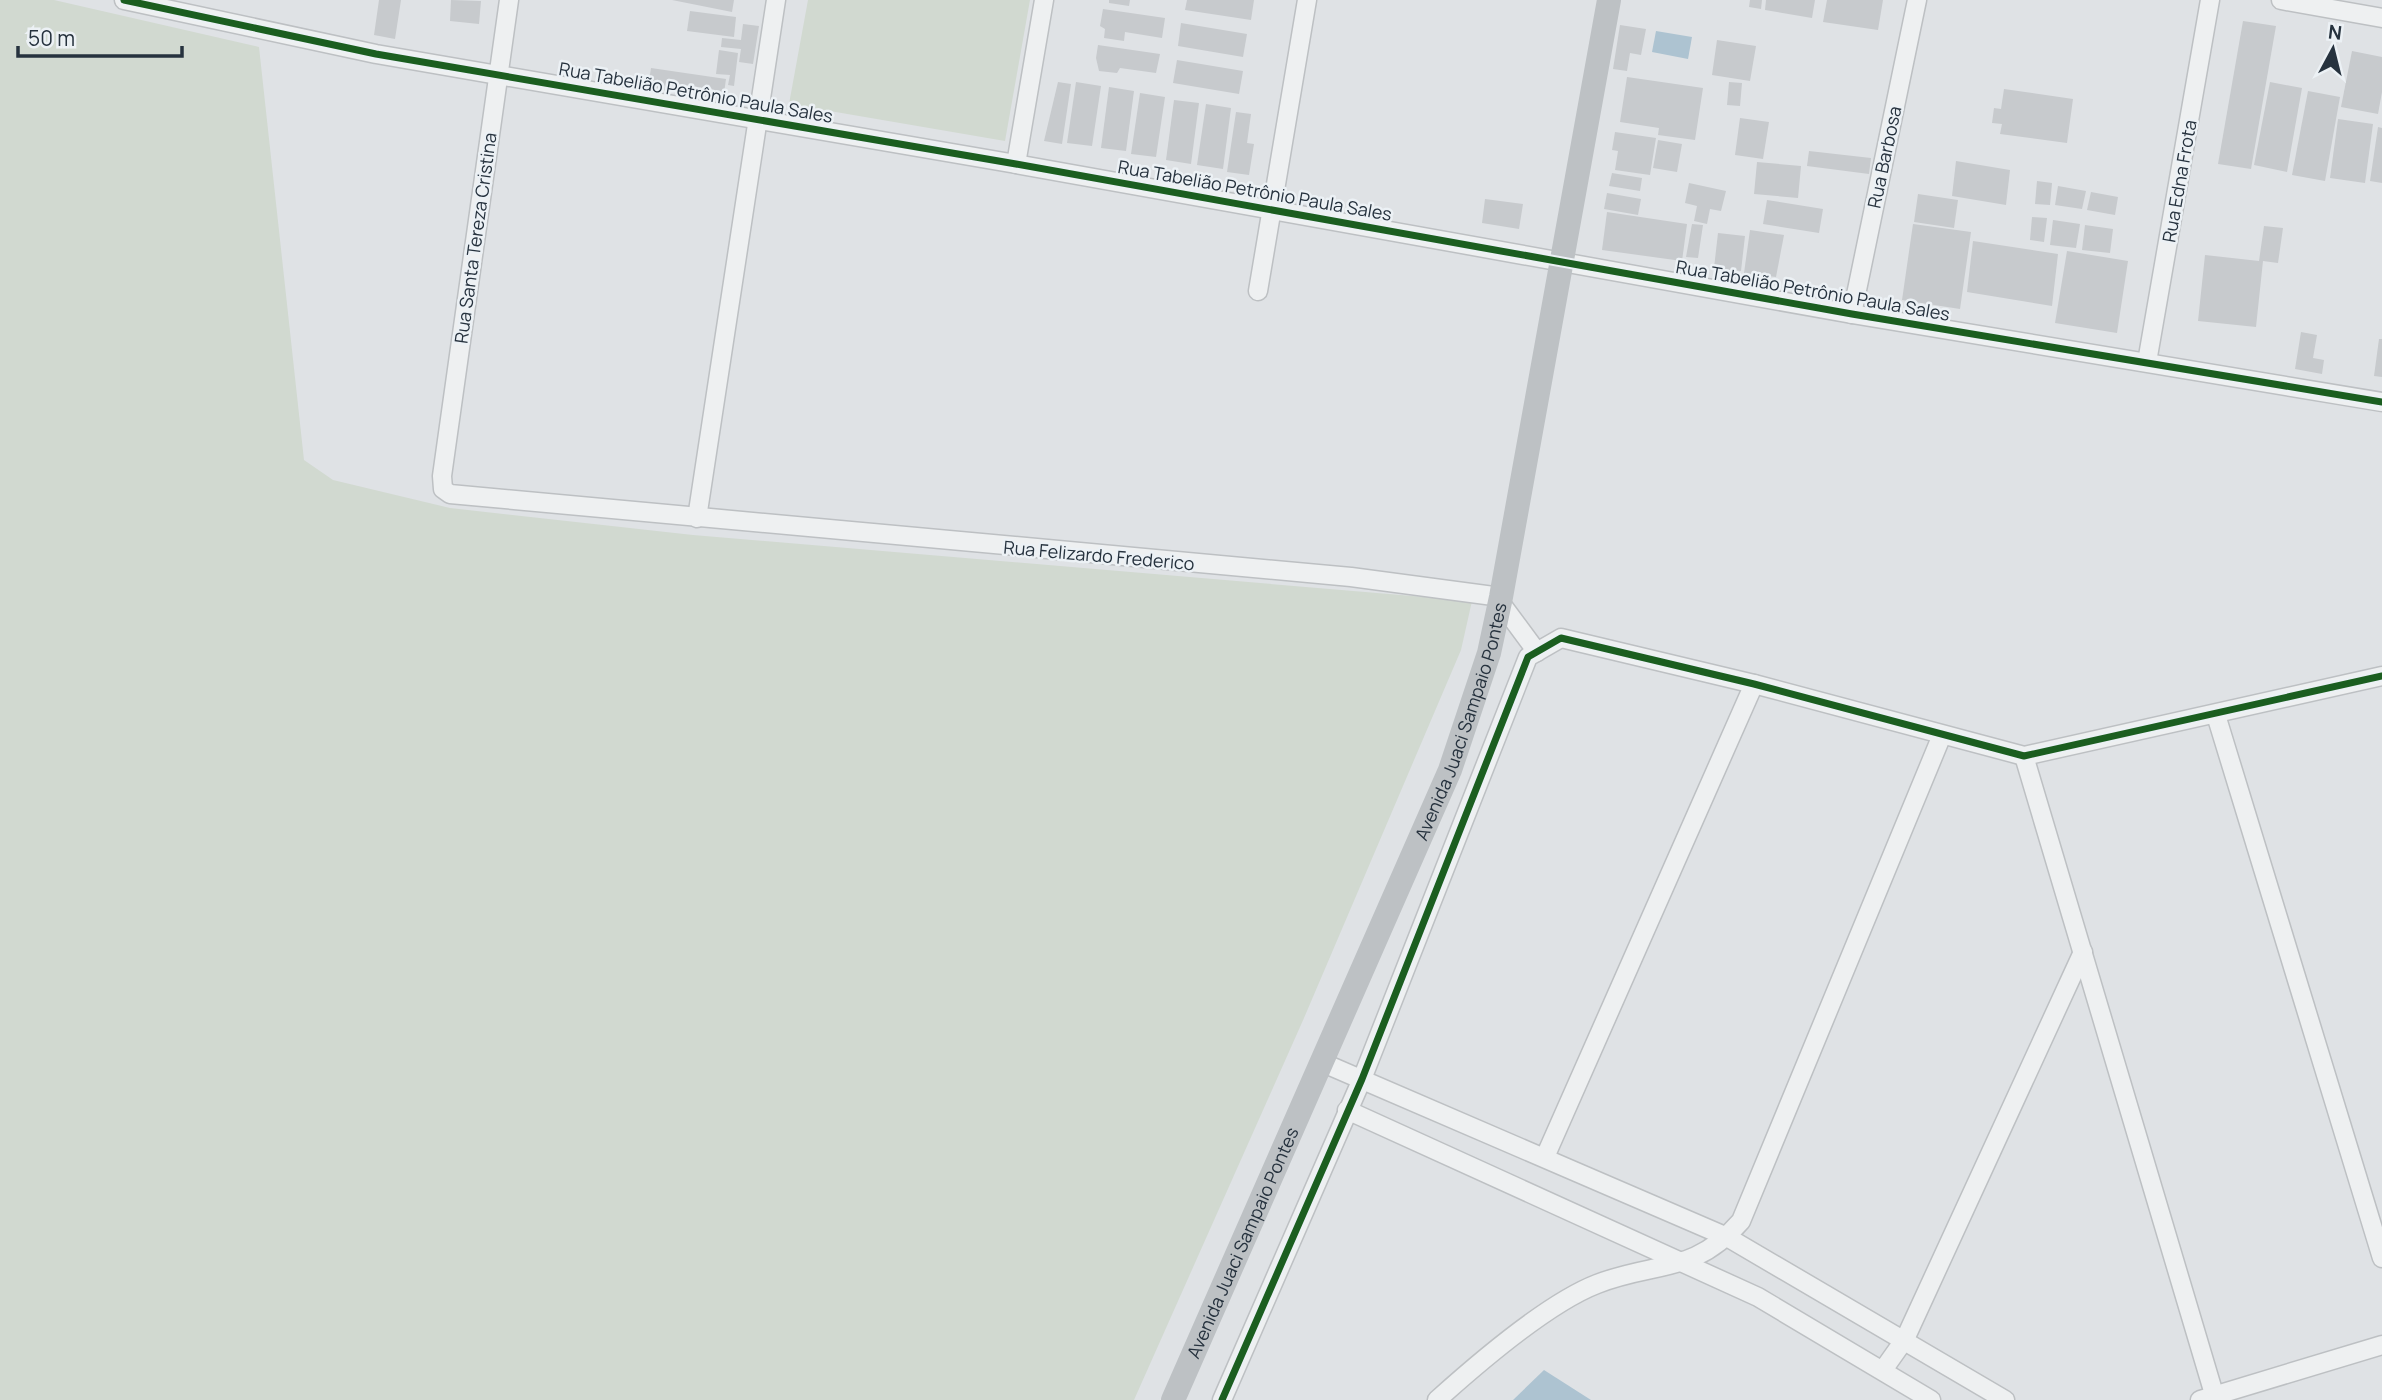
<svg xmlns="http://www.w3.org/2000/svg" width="2382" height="1400" font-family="Manrope,sans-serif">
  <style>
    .green { fill: #d1d9d0 }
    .water { fill: #adc3d1 }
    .building { fill: #c7cacd }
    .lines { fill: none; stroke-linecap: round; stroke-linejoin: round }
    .street-casing { stroke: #bdc0c3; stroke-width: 21 }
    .street { stroke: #eef0f1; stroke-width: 18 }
    .secondary { stroke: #bdc1c4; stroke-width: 24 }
    .cycleway-casing { stroke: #ecf1f5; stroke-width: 11 }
    .cycleway { stroke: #1b5e20; stroke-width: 7 }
    .labels { text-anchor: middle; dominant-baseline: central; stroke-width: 5; stroke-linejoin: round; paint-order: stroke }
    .street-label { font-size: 18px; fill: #26323e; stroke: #ecf1f5 }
  </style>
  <rect width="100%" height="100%" fill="#dfe2e5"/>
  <g class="green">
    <polygon points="0,0 54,0 259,47 304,460 333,480 450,508 693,535 1472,601 1461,650 1304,1018 1134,1400 0,1400"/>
    <polygon points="808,0 1030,0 1005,141 789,104"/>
  </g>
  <g class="water">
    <polygon points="1656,31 1692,37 1688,59 1652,52"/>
    <polygon points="1544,1370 1591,1400 1513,1400"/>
  </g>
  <g class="building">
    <polygon points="379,0 401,0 395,39 374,35"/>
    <polygon points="451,0 481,1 479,24 450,21"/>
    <polygon points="672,0 734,0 732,12"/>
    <polygon points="1109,0 1130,0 1129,6 1109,3"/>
    <polygon points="1187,0 1254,0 1251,20 1185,10"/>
    <polygon points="1750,0 1762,0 1761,9 1749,7"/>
    <polygon points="1766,0 1815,0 1812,18 1765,10"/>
    <polygon points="1827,0 1883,0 1878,30 1823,22"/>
    <polygon points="1103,9 1165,18 1162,38 1125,32 1124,41 1104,38 1105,29 1100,26"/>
    <polygon points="690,11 736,17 734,37 687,31"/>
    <polygon points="2243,21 2276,26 2251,169 2218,164"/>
    <polygon points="1181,23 1247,34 1243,57 1178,46"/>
    <polygon points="743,24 759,26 753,64 739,62 741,49 721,47 722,38 741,40"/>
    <polygon points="1620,25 1646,29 1641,55 1630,53 1627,71 1613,69"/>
    <polygon points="1717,40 1756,46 1750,81 1712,75"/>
    <polygon points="1098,45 1160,54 1156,73 1120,68 1117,73 1099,71 1096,58"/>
    <polygon points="719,50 738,53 734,86 728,85 730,75 716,74"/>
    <polygon points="2352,51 2382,57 2382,92 2378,114 2341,107"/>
    <polygon points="1177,60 1243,71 1239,94 1173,83"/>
    <polygon points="651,68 726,79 723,100 648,88"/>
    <polygon points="1627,77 1703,88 1695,140 1658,135 1659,128 1620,122"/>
    <polygon points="1058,82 1071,84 1062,144 1044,141"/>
    <polygon points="1076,82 1101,86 1092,146 1067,143"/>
    <polygon points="1729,82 1742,83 1740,106 1727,105"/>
    <polygon points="2270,82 2302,88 2287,172 2254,165"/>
    <polygon points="1109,87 1134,91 1126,151 1101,148"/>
    <polygon points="2004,89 2073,99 2067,143 2000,134 2002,124 1992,123 1994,108 2001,109"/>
    <polygon points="2308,91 2340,97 2325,181 2292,175"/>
    <polygon points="1140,93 1165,97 1156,157 1131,154"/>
    <polygon points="1174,100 1199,103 1191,164 1166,160"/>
    <polygon points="1206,104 1231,108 1223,169 1197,165"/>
    <polygon points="1236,112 1251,114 1247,143 1254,144 1249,175 1227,172"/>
    <polygon points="1740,118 1769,122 1763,159 1735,155"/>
    <polygon points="2338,119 2373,124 2365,183 2330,178"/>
    <polygon points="2378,127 2382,128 2382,183 2370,181"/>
    <polygon points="1615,132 1656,138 1650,175 1615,170 1618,151 1612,150"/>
    <polygon points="1658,140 1682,144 1677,172 1653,168"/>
    <polygon points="1809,151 1871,158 1869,174 1807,166"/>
    <polygon points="1956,161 2010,170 2006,205 1952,196"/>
    <polygon points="1757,162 1801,166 1798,198 1754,194"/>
    <polygon points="1612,173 1642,178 1640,191 1609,186"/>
    <polygon points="2037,181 2052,183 2050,205 2035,204"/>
    <polygon points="1689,183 1726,191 1721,211 1710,209 1707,224 1694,221 1697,206 1685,203"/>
    <polygon points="2058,186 2086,191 2082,209 2055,205"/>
    <polygon points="2091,192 2118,197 2115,215 2087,210"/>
    <polygon points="1607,193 1641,199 1638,215 1604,209"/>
    <polygon points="1918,194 1958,200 1954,228 1914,222"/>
    <polygon points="1485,199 1523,204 1519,229 1482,223"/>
    <polygon points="1767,200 1823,209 1819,233 1763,224"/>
    <polygon points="1607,212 1687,224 1682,261 1602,250"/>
    <polygon points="2032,217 2047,218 2044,242 2030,240"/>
    <polygon points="2053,220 2080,224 2076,248 2050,245"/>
    <polygon points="1692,224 1703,225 1698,258 1686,257"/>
    <polygon points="1913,224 1971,232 1960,309 1902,300"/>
    <polygon points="2085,225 2113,229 2110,253 2082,250"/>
    <polygon points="2264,226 2283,228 2278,263 2263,261 2256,327 2198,321 2205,255 2259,261"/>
    <polygon points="1750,230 1784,235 1776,277 1744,273"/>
    <polygon points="1718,233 1745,236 1741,271 1714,268"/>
    <polygon points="1973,241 2058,254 2052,306 1967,292"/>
    <polygon points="2067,251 2128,261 2117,333 2055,323"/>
    <polygon points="2301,332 2317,335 2313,358 2324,360 2322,374 2295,369"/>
    <polygon points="2379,339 2382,339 2382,377 2374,376"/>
  </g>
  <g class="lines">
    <g class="street-casing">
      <g id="street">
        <polyline points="124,0 376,54 1016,164 1852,314 2382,402"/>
        <polyline points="509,0 442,476 443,489 450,494 1351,577 1501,597"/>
        <polyline points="2281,0 2382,18"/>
        <polyline points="1016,164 1044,0"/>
        <polyline points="1258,291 1307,0"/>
        <polyline points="1852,314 1917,0"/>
        <polyline points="2147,362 2210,0"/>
        <polyline points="697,518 776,0"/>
        <polyline points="1500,602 1537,652"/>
        <polyline points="2216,715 2382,1258"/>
        <polyline points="2024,756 2214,1394"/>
        <polyline points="1321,1062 1727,1237 2005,1400"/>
        <polyline points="1347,1110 1758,1297 1931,1400"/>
        <polyline points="1545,1157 1754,684"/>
        <polyline points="1883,1370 1905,1339 2083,952"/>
        <polyline points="1222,1400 1362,1079 1528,657 1561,638 1754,684 2024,756 2382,676"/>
        <path d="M1437 1400C1477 1364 1548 1303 1597 1284 1655 1261 1694 1275 1741 1221L1942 735"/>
        <polyline points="2200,1400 2382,1345"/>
      </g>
    </g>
    <use href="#street" class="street"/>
    <path class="secondary" id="s1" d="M1173 1400 1450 770 1489 653 1501 597 1609 0"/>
    <g class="cycleway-casing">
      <g id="cycleway">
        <polyline points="124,0 376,54 1016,164 1852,314 2382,402"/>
        <polyline points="1222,1400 1362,1079 1528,657 1561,638 1754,684 2024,756 2382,676"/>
      </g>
    </g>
    <use href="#cycleway" class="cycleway"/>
  </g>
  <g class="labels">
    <g class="street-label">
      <text transform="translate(696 92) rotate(10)">Rua Tabelião Petrônio Paula Sales</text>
      <text transform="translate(1884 157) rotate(-78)">Rua Barbosa</text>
      <text transform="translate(2179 181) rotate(-80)">Rua Edna Frota</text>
      <text transform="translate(1255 190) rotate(10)">Rua Tabelião Petrônio Paula Sales</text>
      <text transform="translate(475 238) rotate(-82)">Rua Santa Tereza Cristina</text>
      <text transform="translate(1813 290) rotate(10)">Rua Tabelião Petrônio Paula Sales</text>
      <text transform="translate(1099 555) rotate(5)">Rua Felizardo Frederico</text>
      <text stroke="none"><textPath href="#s1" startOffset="738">Avenida Juaci Sampaio Pontes</textPath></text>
      <text stroke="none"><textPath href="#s1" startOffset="172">Avenida Juaci Sampaio Pontes</textPath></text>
    </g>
  </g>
  <g transform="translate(2333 49) rotate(7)" stroke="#ecf1f5" stroke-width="5" paint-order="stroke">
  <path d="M0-5L12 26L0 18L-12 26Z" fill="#26323e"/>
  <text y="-10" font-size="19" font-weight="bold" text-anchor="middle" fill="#26323e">N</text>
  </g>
  <path d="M18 46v10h164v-10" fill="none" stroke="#26323e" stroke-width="3.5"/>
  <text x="28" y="46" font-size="21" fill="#26323e" stroke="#ecf1f5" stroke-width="5" paint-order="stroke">50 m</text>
</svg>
